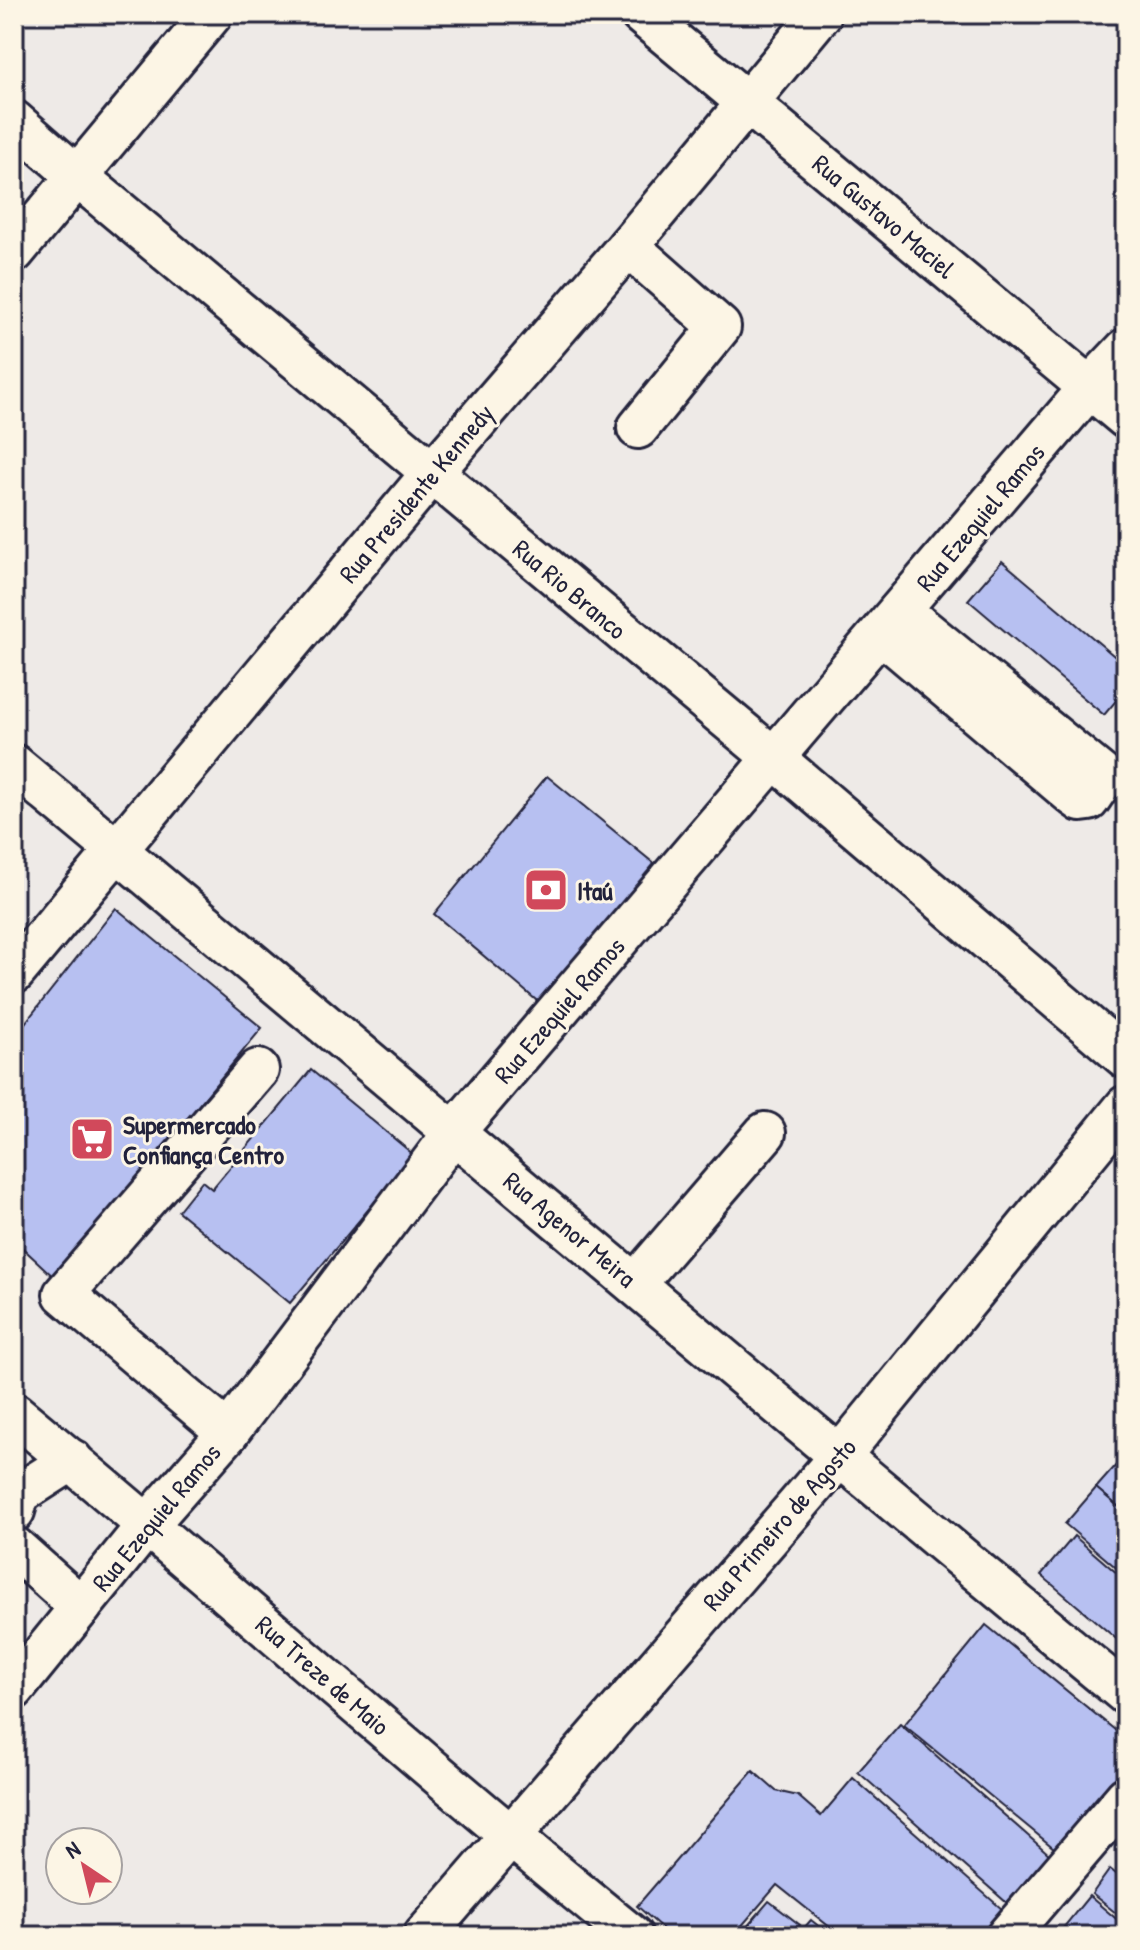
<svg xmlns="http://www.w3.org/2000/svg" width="1140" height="1950" font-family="'Patrick Hand',sans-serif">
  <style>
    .building { fill: #b7c0f1; stroke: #22223b; stroke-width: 2 }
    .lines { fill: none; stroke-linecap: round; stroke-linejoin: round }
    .minor-casing { stroke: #22223b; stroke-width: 46 }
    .minor { stroke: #fcf5e5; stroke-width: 40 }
    .labels { text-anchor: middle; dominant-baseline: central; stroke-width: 6; stroke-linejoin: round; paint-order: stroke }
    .street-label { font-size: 26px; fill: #22223b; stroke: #fcf5e5 }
    .poi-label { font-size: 26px; font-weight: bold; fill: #22223b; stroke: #fcf5e5; text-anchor: start }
  </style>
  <rect width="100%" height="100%" fill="#eeeae7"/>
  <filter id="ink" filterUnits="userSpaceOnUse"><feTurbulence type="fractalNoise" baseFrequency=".0125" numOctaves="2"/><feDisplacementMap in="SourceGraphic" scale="16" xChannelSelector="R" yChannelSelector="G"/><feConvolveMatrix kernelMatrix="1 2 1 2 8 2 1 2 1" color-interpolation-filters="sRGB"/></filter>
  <g filter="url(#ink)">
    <g class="building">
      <polygon points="1002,561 1126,666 1126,689 1104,715 968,600"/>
      <polygon points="547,776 657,866 542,1005 434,914"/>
      <polygon points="116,908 262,1028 56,1279 14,1240 14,1037"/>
      <polygon points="311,1070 414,1155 290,1303 178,1211 202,1181 212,1189"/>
      <polygon points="1126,1454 1126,1513 1096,1488"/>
      <polygon points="1096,1488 1126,1513 1126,1576 1065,1524"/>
      <polygon points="1074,1536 1126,1581 1126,1647 1041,1575"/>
      <polygon points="986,1625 1126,1739 1126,1772 1060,1853 904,1725"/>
      <polygon points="900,1724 1050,1855 1007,1903 858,1772"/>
      <polygon points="753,1771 776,1791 798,1796 821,1816 853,1778 1011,1917 995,1936 841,1936 777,1885 733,1936 671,1936 637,1906"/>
      <polygon points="1126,1859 1126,1877 1117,1870"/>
      <polygon points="1110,1869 1126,1882 1126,1921 1092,1894"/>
      <polygon points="1089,1896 1126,1927 1126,1936 1073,1936 1063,1928"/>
      <polygon points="769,1901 800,1925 790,1936 739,1936"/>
      <polygon points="811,1920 831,1936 797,1936"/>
    </g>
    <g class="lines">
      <g class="minor-casing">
        <g id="minor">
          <polyline points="641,14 1126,418"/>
          <polyline points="14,121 77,176 775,759 1126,1058"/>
          <polyline points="628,246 720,327 638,428"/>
          <polyline points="14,252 212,14"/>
          <polyline points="881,633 1074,796 1081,801 1089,800 1102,781 1101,774 900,610"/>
          <path d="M14 765C386 1073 753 1387 1126 1694"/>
          <polyline points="14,973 432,473 628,246 821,14"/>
          <polyline points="635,1284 765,1133"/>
          <path d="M14 1413C222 1585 422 1766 632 1936"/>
          <polyline points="228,1433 64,1294 258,1070"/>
          <polyline points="14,1511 19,1494 72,1460"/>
          <polyline points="14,1547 81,1607"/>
          <polyline points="14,1689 148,1524 228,1433 455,1131 1090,387 1126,349"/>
          <polyline points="424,1936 839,1457 1126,1106"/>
          <polyline points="1007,1936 1126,1797"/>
        </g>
      </g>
      <use href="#minor" class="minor"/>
    </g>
  </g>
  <defs>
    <g id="bank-square" transform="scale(2.3)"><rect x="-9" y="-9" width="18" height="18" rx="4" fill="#d1495b" stroke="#fcf5e5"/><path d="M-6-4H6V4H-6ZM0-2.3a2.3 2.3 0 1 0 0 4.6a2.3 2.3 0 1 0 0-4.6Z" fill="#fff"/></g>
    <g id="supermarket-square" transform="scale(2.3)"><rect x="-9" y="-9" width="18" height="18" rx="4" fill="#d1495b" stroke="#fcf5e5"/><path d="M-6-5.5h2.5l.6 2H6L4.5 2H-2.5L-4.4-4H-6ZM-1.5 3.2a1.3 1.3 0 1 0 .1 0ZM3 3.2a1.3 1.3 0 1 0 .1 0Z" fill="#fff"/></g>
  </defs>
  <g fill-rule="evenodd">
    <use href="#bank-square" x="546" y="890"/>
    <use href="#supermarket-square" x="92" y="1139"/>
  </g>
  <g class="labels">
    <g class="street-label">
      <text transform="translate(884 216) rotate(40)">Rua Gustavo Maciel</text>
      <text transform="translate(416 493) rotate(-50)">Rua Presidente Kennedy</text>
      <text transform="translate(980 517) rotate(-50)">Rua Ezequiel Ramos</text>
      <text transform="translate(570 589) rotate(40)">Rua Rio Branco</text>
      <text transform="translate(559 1010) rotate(-49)">Rua Ezequiel Ramos</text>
      <text transform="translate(570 1229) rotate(40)">Rua Agenor Meira</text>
      <text transform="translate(156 1517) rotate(-50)">Rua Ezequiel Ramos</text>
      <text transform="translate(779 1524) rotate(-49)">Rua Primeiro de Agosto</text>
      <text transform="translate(323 1675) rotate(41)">Rua Treze de Maio</text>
    </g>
    <g class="poi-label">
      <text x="577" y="890">Itaú</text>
      <text x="123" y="1124">Supermercado<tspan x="123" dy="30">Confiança Centro</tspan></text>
    </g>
  </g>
  <rect width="1140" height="1950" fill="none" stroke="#fcf5e5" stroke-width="48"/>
  <rect x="24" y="24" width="1092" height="1902" fill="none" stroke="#22223b" stroke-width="3" filter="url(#ink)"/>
  <g transform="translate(84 1866) rotate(325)"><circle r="38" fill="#fcf5e5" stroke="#a5a1a1" stroke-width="2"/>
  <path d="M0-6L14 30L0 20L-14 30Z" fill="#d1495b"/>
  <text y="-12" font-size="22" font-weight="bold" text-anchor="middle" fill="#22223b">N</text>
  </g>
</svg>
